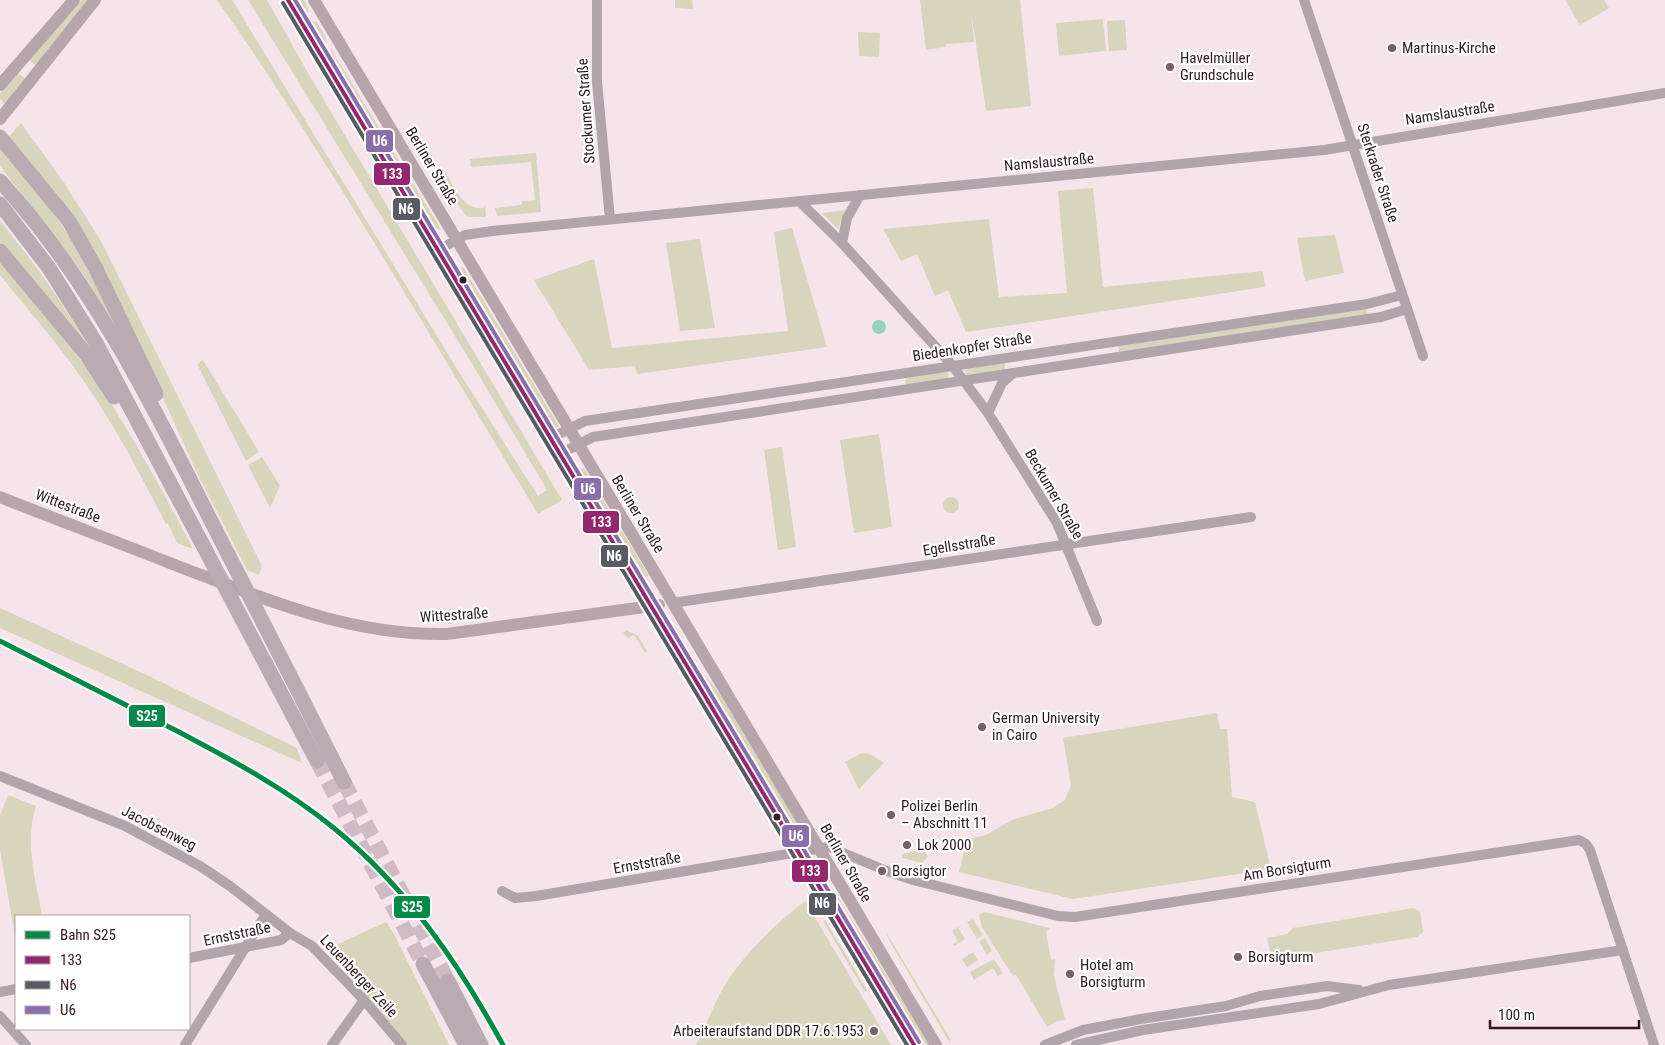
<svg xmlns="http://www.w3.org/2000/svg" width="1665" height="1045" font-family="'Roboto Condensed',sans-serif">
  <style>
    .green { fill: #d9d4bc }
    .water { fill: #92d3c2 }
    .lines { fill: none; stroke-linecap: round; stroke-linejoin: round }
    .highway-tunnel { stroke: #cfbbc3; stroke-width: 15; stroke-dasharray: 15 8; stroke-linecap: butt }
    .minor { stroke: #b1a4aa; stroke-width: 10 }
    .major { stroke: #b6a6ac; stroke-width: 12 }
    .highway { stroke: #baaab1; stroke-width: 15 }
    .bus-1-casing { stroke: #fff; stroke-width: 8 }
    .bus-2-casing { stroke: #fff; stroke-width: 8 }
    .bus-3-casing { stroke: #fff; stroke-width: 8 }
    .bus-1 { stroke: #95276e; stroke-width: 4 }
    .bus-2 { stroke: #595b62; stroke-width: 4 }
    .bus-3 { stroke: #8c6dab; stroke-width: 4 }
    .rail-1-casing { stroke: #fff; stroke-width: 9 }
    .rail-1 { stroke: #018a47; stroke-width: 5 }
    .poi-dot { fill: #775e69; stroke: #fff; stroke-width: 2 }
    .bus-dot { fill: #331623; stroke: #fff; stroke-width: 2 }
    .labels { text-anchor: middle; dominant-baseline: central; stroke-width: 4.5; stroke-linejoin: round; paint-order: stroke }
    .poi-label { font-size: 15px; fill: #331623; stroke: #fff; text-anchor: start }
    .street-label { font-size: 15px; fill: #331623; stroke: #fff }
    .line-badge { stroke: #fff; stroke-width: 2 }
    .badge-label { font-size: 14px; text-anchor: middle; font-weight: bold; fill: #fff }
  </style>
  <rect width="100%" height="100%" fill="#f6e4eb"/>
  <g class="green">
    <polygon points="81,0 88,0 36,66 29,60"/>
    <path d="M217 0H232L457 369 538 496 547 490 471 362 248 0H267L312 80 562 500 538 514C433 342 333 166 217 0Z"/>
    <polygon points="296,0 304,0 309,11 308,13 302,13"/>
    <polygon points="675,0 692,0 693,9 675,8"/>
    <polygon points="920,0 1020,0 1031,106 986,111 971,11 974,42 946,44 946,47 926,50"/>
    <polygon points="1565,0 1604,0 1609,8 1580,25"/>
    <polygon points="1103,19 1106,51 1059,56 1056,23"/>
    <polygon points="1125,20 1127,50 1109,51 1107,21"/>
    <polygon points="312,21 317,22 326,38 325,43 321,42 311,24"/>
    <polygon points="858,32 880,33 879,57 859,56"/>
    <polygon points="331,49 439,226 440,229 434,231 327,54"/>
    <polygon points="17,73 25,78 5,104 0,99 0,93"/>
    <polygon points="21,123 65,184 102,243 262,566 259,575 247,570 197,473 120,303 56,195 8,138"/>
    <polygon points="0,146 51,210 81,254 115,325 81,271 0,166"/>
    <polygon points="536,153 541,212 497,216 495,208 522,205 522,201 535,200 531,162 471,167 470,159"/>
    <path d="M445 172C455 188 462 210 484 208L485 205 486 217H469L465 215 438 173Z"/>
    <polygon points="1093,188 1103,287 1263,271 1265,287 966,332 948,290 935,296 917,254 901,261 883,229 989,219 999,297 1067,293 1058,191"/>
    <polygon points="845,210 838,229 822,213"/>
    <path d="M0 221C36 264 67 309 95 358L29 274 0 242Z"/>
    <polygon points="792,228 827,347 637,374 635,366 589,370 534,280 594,259 612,348 788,331 774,232"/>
    <polygon points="1335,235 1344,273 1305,281 1297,238"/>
    <polygon points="700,239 715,328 680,331 666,243"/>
    <path d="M0 260C38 306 77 352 110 402 140 449 167 499 193 549L177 543 168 523 166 524C137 468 108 412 70 362 48 332 23 304 0 275Z"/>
    <polygon points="463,267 559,426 554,430 457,270"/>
    <polygon points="1366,309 1368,315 1119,354 1118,345"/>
    <polygon points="203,360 259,452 246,461 197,364"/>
    <polygon points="1005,363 1005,370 967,375 965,374 967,368"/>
    <polygon points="946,371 949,376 946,380 907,385 905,382 906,377"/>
    <polygon points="879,434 892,527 854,533 840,440"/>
    <polygon points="782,447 796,547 778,550 764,450"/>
    <polygon points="262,457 280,486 270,508 248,465"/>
    <polygon points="584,468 649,576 644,577 622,545 577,471"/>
    <circle cx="951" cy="505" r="8"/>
    <polygon points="0,608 149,676 297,748 302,763 0,628"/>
    <path d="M675 626 705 676 718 691 799 826 796 828C754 760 711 695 671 627Z"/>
    <polygon points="626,630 638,636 647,651 645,653 634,635 628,638 623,633"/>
    <polygon points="1217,713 1220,729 1227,729 1232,797 1255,802 1271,869 1073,899 959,872 965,847 972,838 986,835 1014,819 1053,808 1065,800 1071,785 1063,738"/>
    <polygon points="862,753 870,754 884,763 859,789 845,762"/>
    <path d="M8 795 36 806C24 843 36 879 42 916H16V942L0 850V815Z"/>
    <polygon points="924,849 928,857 922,863 902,858 902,854"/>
    <path d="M831 886 930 1045H926C894 992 858 942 827 889Z"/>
    <path d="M805 901 891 1045H696C705 1028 712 1009 721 992 742 955 772 927 805 901Z"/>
    <polygon points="1413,908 1420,911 1423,932 1417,937 1283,958 1282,954 1271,955 1267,938 1287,934 1293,928"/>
    <polygon points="984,912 1050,928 1046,932 1051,960 1055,959 1054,976 1065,1020 1057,1021 1047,1027 1016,975 1013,976 982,927 979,915"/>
    <polygon points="832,916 848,947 856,967 827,919"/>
    <polygon points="973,919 983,935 977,939 967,922"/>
    <polygon points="825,920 867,990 865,992 823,921"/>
    <polygon points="386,922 393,932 449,1045 408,1045 368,997 332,958 336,945"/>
    <polygon points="958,927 965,939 954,946 953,944 958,941 952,931"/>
    <polygon points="886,932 951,1040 950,1043 890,942"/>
    <polygon points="985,938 992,951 987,955 979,941"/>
    <polygon points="973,952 978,960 967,967 962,959"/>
    <polygon points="994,959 1003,973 998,976 993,968 974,980 970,972"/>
  </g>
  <circle class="water" cx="879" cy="327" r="7"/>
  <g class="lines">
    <g class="highway-tunnel">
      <polyline points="317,761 423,964"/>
      <polyline points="344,782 448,981"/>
    </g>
    <g class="minor">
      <polyline points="597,0 597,82 610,219"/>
      <polyline points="1304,0 1423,356"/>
      <polyline points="800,202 842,243 952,365 988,413 1057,523 1097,621"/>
      <polyline points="842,243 847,218 860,195"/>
      <polyline points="437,251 465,235 492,231 1324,150 1665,93"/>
      <polyline points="988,413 1002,383 1013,373"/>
      <polyline points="551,438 585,421 1367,304 1402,295"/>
      <polyline points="560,454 593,437 1381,317 1407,309"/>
      <polyline points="672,603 1251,517"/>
      <polyline points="0,776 125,826 200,866 230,886 290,933 312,946 364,1000 402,1045"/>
      <polyline points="884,870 913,880 1058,916 1075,917 1579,840 1586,844 1590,850 1654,1045"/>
      <polyline points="502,891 515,898 536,896 829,847 882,869"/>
      <polyline points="189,958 281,940 290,933"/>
      <polyline points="0,992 16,989"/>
      <polyline points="0,1016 26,1045"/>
      <polyline points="185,1045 266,914"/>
      <polyline points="332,1045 364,1000"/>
      <polyline points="1045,1045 1083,1030 1141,1019 1226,1006 1260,996 1327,986 1359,990"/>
      <polyline points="1076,1045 1143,1030 1319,1004 1389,985 1623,950"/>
    </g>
    <g class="major">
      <polyline points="288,0 914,1045"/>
      <polyline points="314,0 936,1045"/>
      <polyline points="0,85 74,0"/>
      <polyline points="0,119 95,0"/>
      <path d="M0 497C60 521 120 543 180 567 267 600 352 636 447 634L659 605"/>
    </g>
    <g class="highway">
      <polyline points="0,137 69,221 95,267 156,394"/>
      <path d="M0 181C88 277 149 397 207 513 253 603 299 692 344 782"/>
      <polyline points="0,204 49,268 96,343 317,761"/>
      <polyline points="0,251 86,354 114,397"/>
      <polyline points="423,964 466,1045"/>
      <polyline points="448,981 481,1045"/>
    </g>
    <g class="bus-1-casing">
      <polyline id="bus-1" points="288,0 914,1045"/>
    </g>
    <g class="bus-2-casing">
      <polyline id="bus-2" points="283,3 907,1045"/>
    </g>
    <g class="bus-3-casing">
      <polyline id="bus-3" points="295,0 919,1042"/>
    </g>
    <use href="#bus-1" class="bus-1"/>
    <use href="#bus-2" class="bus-2"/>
    <use href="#bus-3" class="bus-3"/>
    <g class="rail-1-casing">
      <path id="rail-1" d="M0 641C58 671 117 700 175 730 230 759 287 789 335 829 407 888 459 964 503 1045"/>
    </g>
    <use href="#rail-1" class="rail-1"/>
  </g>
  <g class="poi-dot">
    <circle cx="1392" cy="48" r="5"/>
    <circle cx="1170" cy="67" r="5"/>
    <circle cx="982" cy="727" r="5"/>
    <circle cx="891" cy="815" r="5"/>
    <circle cx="907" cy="845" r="5"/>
    <circle cx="882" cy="871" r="5"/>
    <circle cx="1238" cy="957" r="5"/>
    <circle cx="1070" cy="974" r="5"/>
    <circle cx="874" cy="1031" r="5"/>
  </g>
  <g class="bus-dot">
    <circle cx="463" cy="280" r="4.5"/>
    <circle cx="777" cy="817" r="4.5"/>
  </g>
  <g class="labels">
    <g class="poi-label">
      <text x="1402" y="48">Martinus-Kirche</text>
      <text x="1180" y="58">Havelmüller<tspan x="1180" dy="17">Grundschule</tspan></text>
      <text x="992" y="718">German University<tspan x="992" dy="17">in Cairo</tspan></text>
      <text x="901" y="806">Polizei Berlin<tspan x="901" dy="17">– Abschnitt 11</tspan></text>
      <text x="917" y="845">Lok 2000</text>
      <text x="892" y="871">Borsigtor</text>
      <text x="1248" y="957">Borsigturm</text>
      <text x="1080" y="965">Hotel am<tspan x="1080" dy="17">Borsigturm</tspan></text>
      <text x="864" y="1031" text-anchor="end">Arbeiteraufstand DDR 17.6.1953</text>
    </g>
    <g class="street-label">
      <text transform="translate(586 111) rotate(-94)">Stockumer Straße</text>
      <text transform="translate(1450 113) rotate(-9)">Namslaustraße</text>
      <text transform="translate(1049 162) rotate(-5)">Namslaustraße</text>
      <text transform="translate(432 166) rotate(59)">Berliner Straße</text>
      <text transform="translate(1378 173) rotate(72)">Sterkrader Straße</text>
      <text transform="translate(972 347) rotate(-9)">Biedenkopfer Straße</text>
      <text transform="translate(1054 494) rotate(60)">Beckumer Straße</text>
      <text transform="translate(68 506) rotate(21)">Wittestraße</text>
      <text transform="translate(638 514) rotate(59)">Berliner Straße</text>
      <text transform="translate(959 545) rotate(-9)">Egellsstraße</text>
      <text transform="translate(454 615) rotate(-4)">Wittestraße</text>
      <text transform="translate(159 828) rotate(27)">Jacobsenweg</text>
      <text transform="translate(647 863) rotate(-10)">Ernststraße</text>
      <text transform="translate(846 863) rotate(60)">Berliner Straße</text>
      <text transform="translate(1287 869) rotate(-9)">Am Borsigturm</text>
      <text transform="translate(237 934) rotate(-12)">Ernststraße</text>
      <text transform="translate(359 976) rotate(47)">Leuenberger Zeile</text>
    </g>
  </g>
  <g class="line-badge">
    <rect x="365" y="129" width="29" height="24" rx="5" fill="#8c6dab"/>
    <rect x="373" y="162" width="38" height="24" rx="5" fill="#95276e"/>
    <rect x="392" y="197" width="29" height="24" rx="5" fill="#595b62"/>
    <rect x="573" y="477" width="29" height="24" rx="5" fill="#8c6dab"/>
    <rect x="582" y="510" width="38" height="24" rx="5" fill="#95276e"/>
    <rect x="600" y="544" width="29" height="24" rx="5" fill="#595b62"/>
    <rect x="128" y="704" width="38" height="24" rx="5" fill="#018a47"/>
    <rect x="781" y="824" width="29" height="24" rx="5" fill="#8c6dab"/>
    <rect x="791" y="859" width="38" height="24" rx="5" fill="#95276e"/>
    <rect x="808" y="892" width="29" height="24" rx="5" fill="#595b62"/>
    <rect x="393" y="895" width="38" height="24" rx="5" fill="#018a47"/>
  </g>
  <g class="badge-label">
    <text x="380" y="146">U6</text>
    <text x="392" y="179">133</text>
    <text x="406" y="214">N6</text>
    <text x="588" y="494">U6</text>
    <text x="601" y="527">133</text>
    <text x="614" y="561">N6</text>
    <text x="147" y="721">S25</text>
    <text x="796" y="841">U6</text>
    <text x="810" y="876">133</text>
    <text x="822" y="908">N6</text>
    <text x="412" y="912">S25</text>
  </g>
  <rect x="15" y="915" width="175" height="115" fill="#ffffff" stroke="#ada2a7"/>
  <rect x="25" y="931" width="25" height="8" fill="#018a47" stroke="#ada2a7"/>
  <text x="60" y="940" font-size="15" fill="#331623">Bahn S25</text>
  <rect x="25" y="956" width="25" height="8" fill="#95276e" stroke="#ada2a7"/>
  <text x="60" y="965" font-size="15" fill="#331623">133</text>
  <rect x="25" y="981" width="25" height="8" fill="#595b62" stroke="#ada2a7"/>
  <text x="60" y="990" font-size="15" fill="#331623">N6</text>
  <rect x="25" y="1006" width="25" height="8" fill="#8c6dab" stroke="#ada2a7"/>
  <text x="60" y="1015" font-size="15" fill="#331623">U6</text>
  <path d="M1490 1020v8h149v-8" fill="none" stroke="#331623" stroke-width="2.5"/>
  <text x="1498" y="1020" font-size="15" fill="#331623" stroke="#ffffff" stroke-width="4" paint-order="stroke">100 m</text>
</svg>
